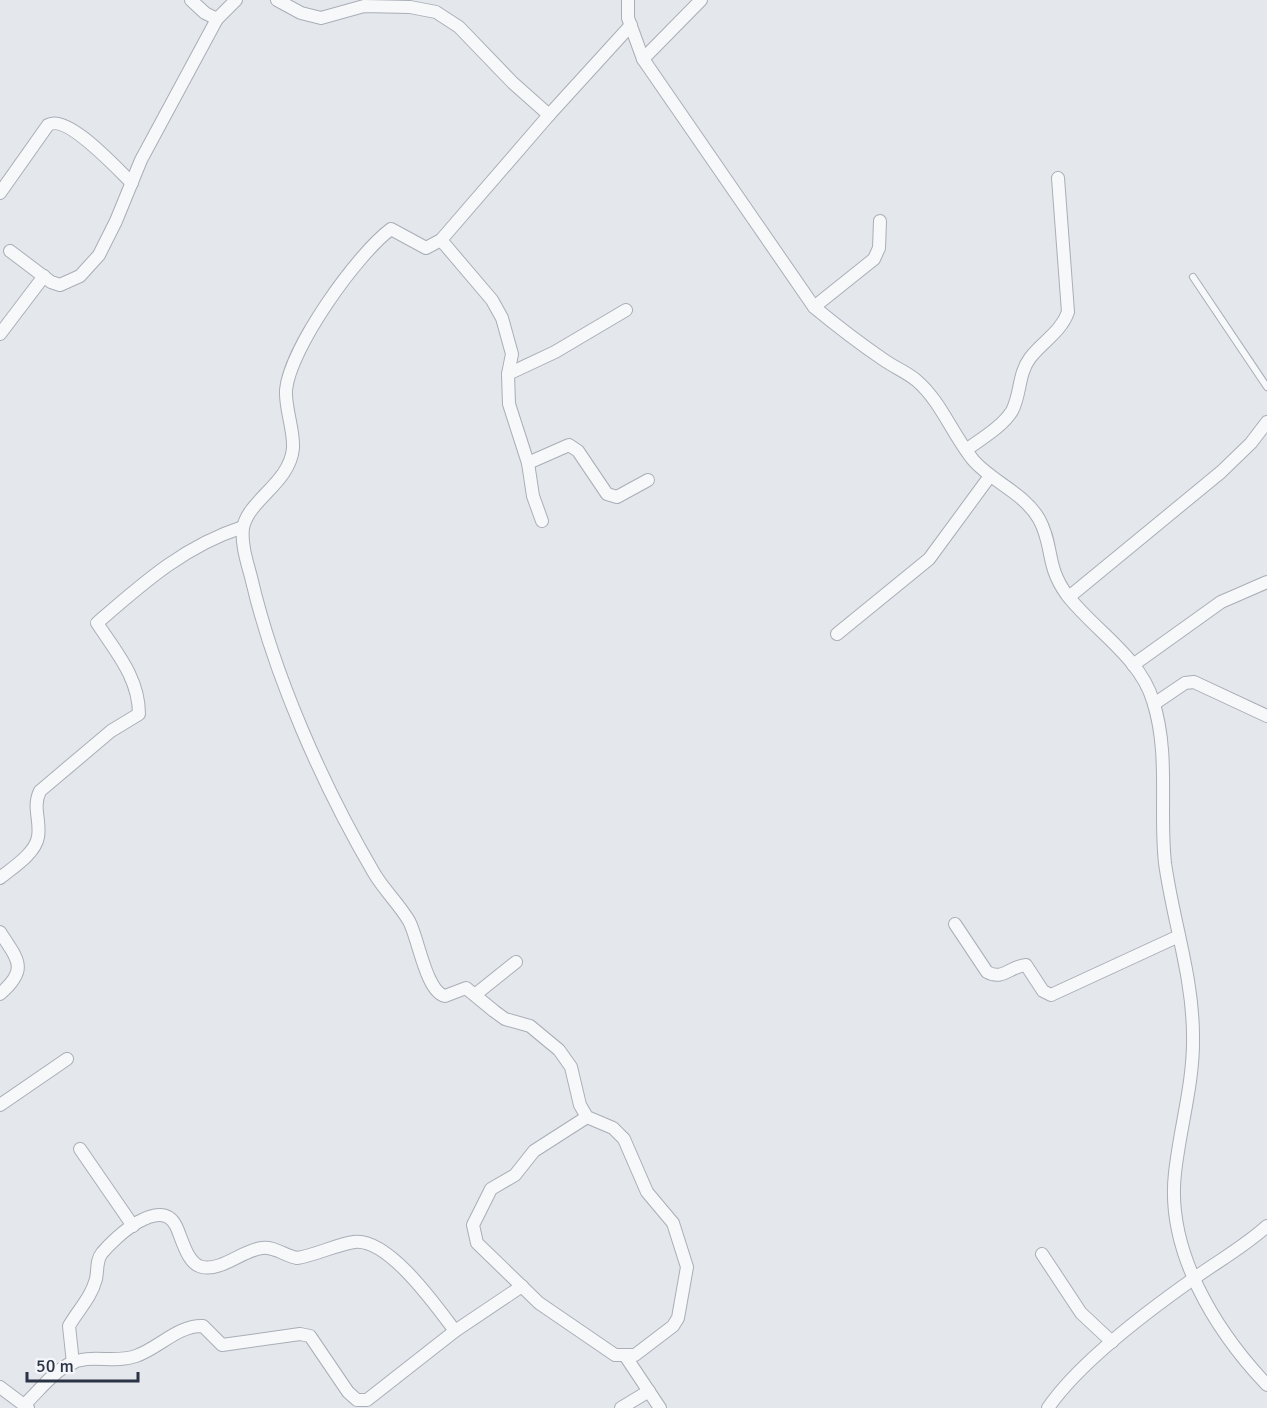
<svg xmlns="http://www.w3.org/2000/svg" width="1267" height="1408" font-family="Signika,sans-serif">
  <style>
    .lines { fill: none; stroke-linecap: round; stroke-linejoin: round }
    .service-casing { stroke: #a9aeb7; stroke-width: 8 }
    .minor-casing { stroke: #a9aeb7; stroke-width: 14 }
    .service { stroke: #f7f8fa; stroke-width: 6 }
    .minor { stroke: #f7f8fa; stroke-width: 12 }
  </style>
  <rect width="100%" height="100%" fill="#e4e7ec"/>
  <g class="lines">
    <g class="service-casing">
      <polyline id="service" points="1193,277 1267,387"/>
    </g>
    <g class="minor-casing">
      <g id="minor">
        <polyline points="191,0 205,13 217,19 236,0"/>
        <polyline points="277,0 301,13 321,18 364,6 410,7 436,12 459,27 513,83 549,115"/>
        <path d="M628 0V18L643 59 814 307C837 326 859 343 884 360 894 367 906 372 916 380 941 401 953 436 974 461 994 483 1024 493 1039 519 1054 546 1045 565 1067 595 1094 630 1140 657 1153 701 1170 754 1159 809 1165 863 1173 921 1193 977 1193 1036 1194 1082 1180 1127 1175 1173 1166 1251 1215 1330 1267 1385"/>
        <polyline points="643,59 701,0"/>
        <path d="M0 193 48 125C67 113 117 169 132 183"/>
        <polyline points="441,240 492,300 502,318 512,354 508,374 509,404 528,463 533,496 542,521"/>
        <polyline points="10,251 51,282 60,285 80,276 99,255 116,221 141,160 217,19"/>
        <polyline points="814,307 874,259 879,248 880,221"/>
        <polyline points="0,334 44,276"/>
        <polyline points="508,374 555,352 626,310"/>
        <path d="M966 450C981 439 1002 427 1012 411 1021 394 1018 374 1030 358 1042 342 1061 332 1068 312L1058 178"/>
        <polyline points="528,463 569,445 578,451 607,494 617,497 648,480"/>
        <polyline points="1069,597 1221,472 1251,443 1267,422"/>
        <polyline points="837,634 929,559 990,476"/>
        <polyline points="1133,665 1221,602 1267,582"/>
        <polyline points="1154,704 1185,683 1194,682 1267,716"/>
        <path d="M0 878C12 868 35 854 38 837 41 821 32 807 40 791L111 731 139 714C139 678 116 652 97 623 143 583 184 546 243 527"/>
        <path d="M955 924 987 972C1003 981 1010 966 1026 965L1043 991 1051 995 1179 936"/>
        <path d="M0 932C18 960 29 969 0 994"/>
        <polyline points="476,994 516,962"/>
        <polyline points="0,1105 67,1059"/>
        <path d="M587 1117 534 1151 515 1175 491 1189 473 1225 477 1243 539 1303 615 1355H635L673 1326 678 1318 687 1267 673 1223 647 1192 624 1139 613 1128 587 1117 580 1105 571 1067 559 1050 530 1026 505 1019 494 1011 466 988 445 996C426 992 418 937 409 921 399 904 384 890 374 873 323 786 274 676 251 577 247 562 241 544 243 528 248 500 290 483 293 448 294 429 285 409 286 390 290 348 357 254 391 229L426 248 441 240 549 115 631 25"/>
        <polyline points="80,1149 133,1226"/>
        <polyline points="1042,1254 1081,1313 1112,1342"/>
        <polyline points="626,1357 660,1408"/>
        <path d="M73 1363 69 1326C78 1310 91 1298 96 1279 98 1270 96 1260 102 1253 115 1237 161 1195 176 1226 182 1238 187 1264 202 1267 222 1271 243 1250 262 1248 274 1246 285 1256 297 1258 316 1255 335 1245 354 1242 388 1237 437 1307 455 1331"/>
        <polyline points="0,1387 28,1408"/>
        <path d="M24 1405C38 1392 52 1373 69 1364 91 1353 113 1364 136 1356 159 1348 178 1325 203 1326L222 1345 300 1334 310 1336 348 1392 357 1400H367L455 1331 522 1286"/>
        <polyline points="621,1408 649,1391"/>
        <path d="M1048 1408C1080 1361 1149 1310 1196 1277 1220 1260 1245 1246 1267 1226"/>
      </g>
    </g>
    <use href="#service" class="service"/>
    <use href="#minor" class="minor"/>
  </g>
  <path d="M27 1372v9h111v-9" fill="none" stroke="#2b3445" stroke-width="3"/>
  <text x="36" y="1372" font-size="18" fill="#2b3445" stroke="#f4f6f9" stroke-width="4.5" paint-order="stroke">50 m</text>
</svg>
